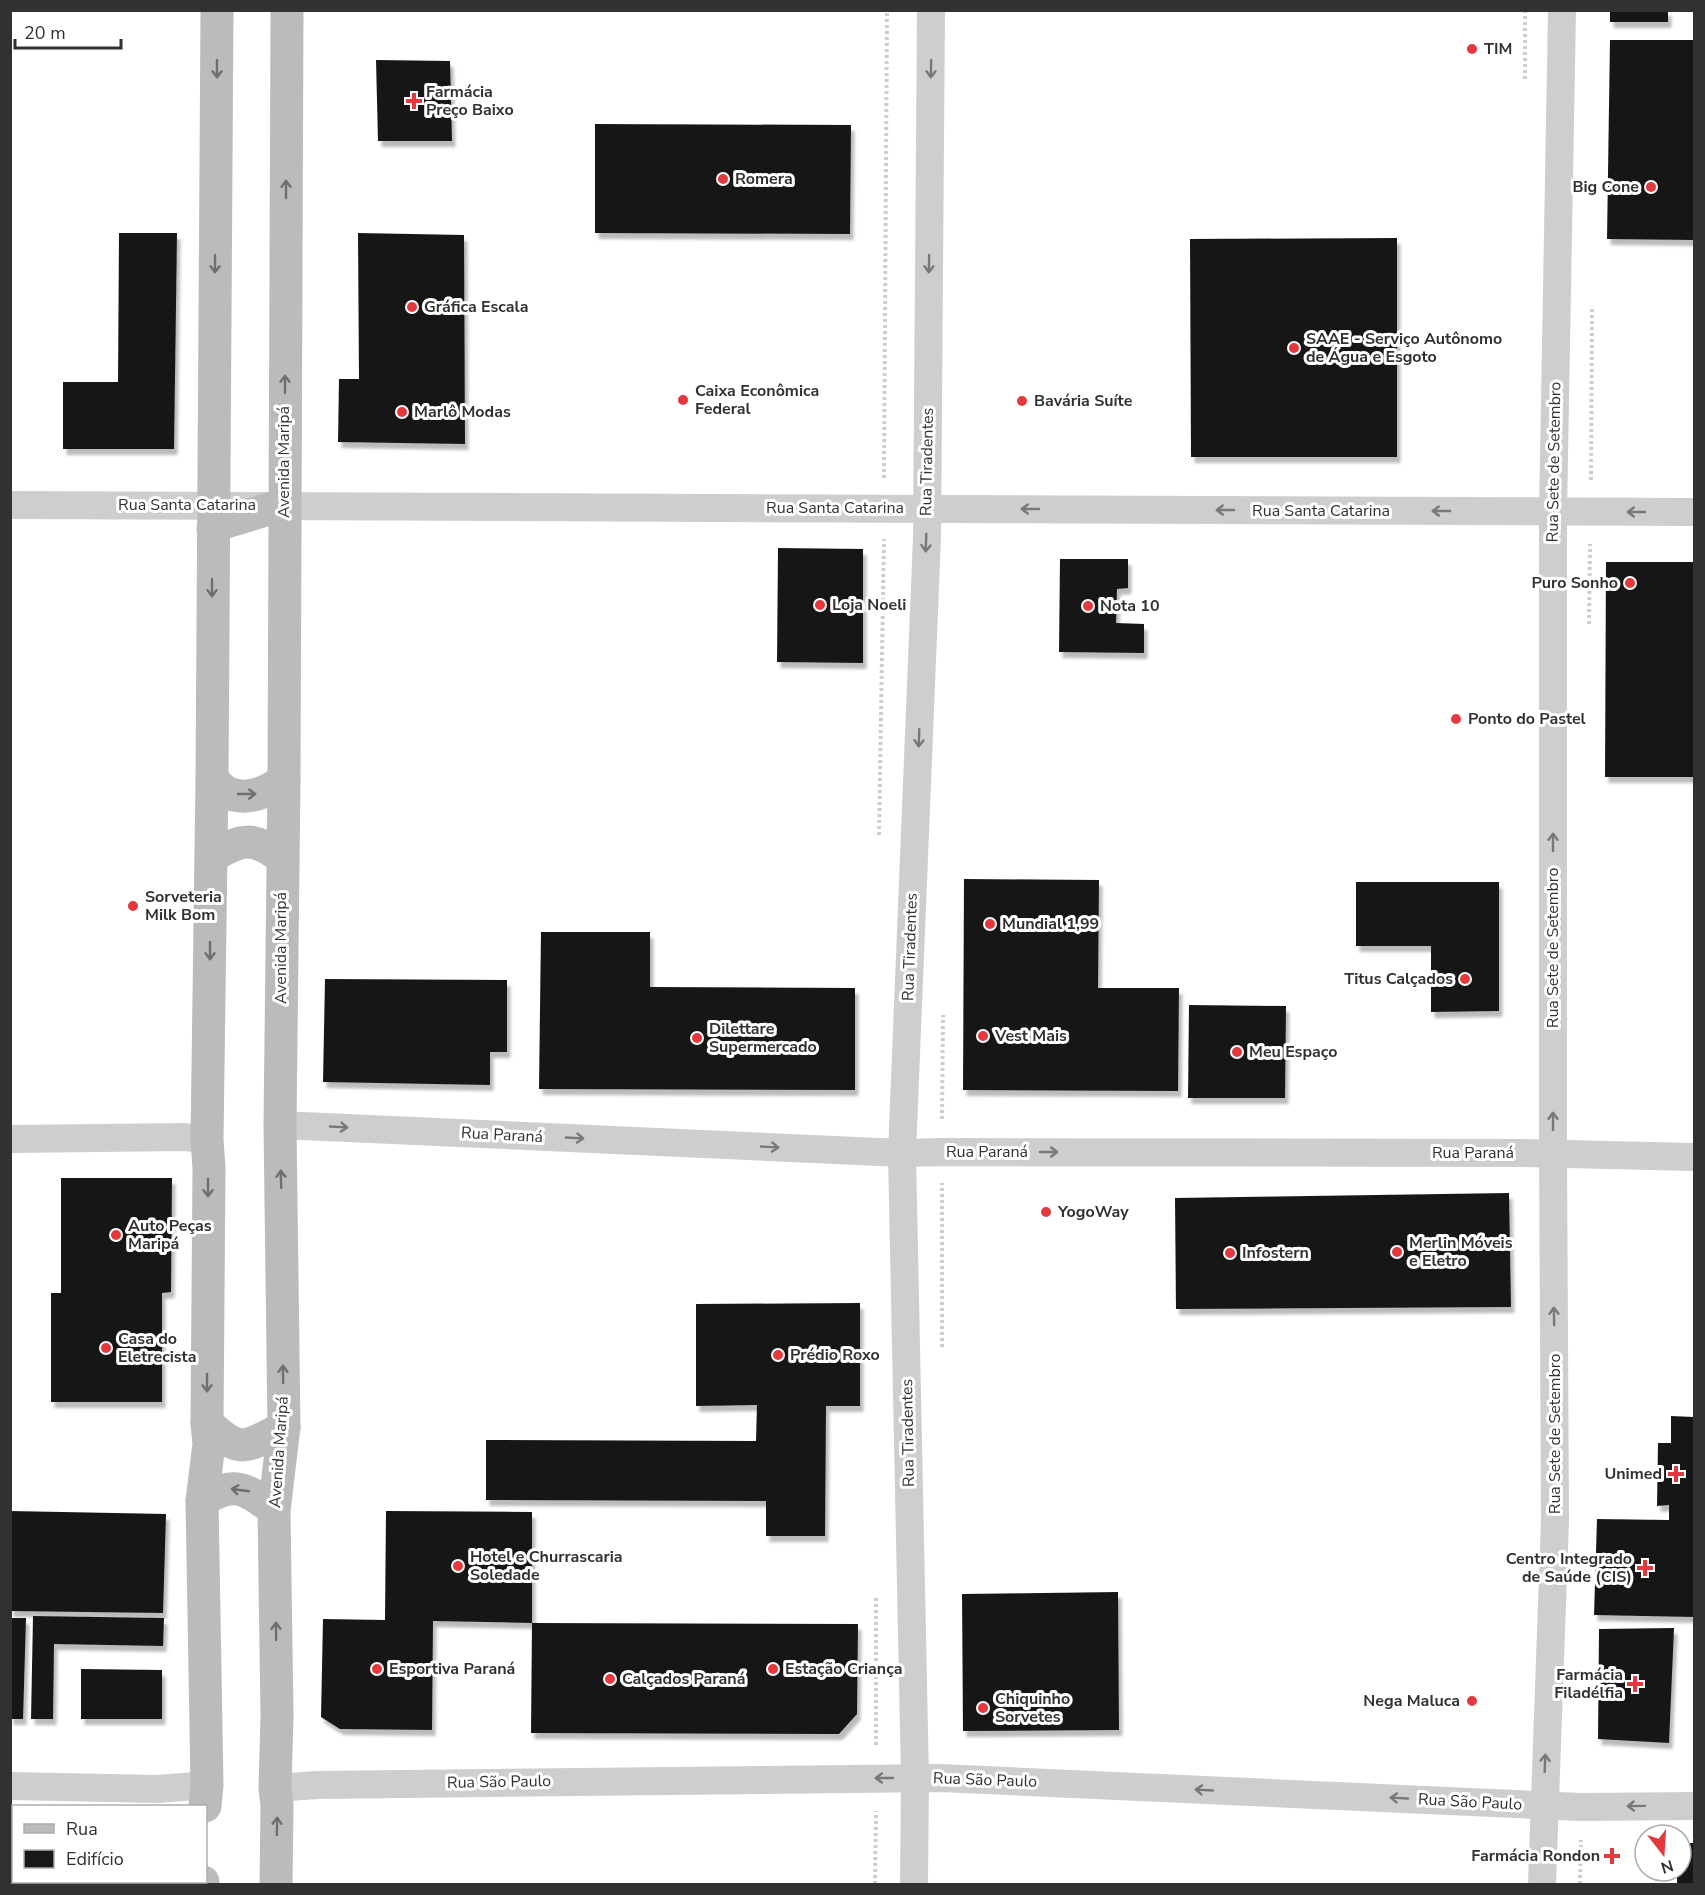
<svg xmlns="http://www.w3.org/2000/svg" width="1705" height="1895" font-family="'Nunito Sans',sans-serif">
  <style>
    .building { fill: #181818; filter: url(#shadow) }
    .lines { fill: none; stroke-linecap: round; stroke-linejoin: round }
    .path { stroke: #cecece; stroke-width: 4; stroke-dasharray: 3 3; stroke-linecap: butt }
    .street { stroke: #cecece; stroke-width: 28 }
    .secondary { stroke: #bbb; stroke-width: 33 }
    .oneway { stroke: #6f6f6f }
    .oneway2 { stroke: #787878 }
    .poi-dot { fill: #e3383e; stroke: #fff; stroke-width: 2 }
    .labels { text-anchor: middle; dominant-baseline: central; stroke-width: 6; stroke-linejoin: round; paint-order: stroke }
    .poi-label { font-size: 16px; font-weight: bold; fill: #313131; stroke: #fff; text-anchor: start }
    .street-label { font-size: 16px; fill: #313131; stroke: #fff }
  </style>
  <defs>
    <filter id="shadow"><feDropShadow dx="3.5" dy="6" stdDeviation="1.5" flood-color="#0004"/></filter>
  </defs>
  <rect width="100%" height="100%" fill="#fff"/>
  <g class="building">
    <rect x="1610" y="10" width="58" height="12"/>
    <polygon points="1610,40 1694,40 1694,240 1607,239"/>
    <polygon points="376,60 450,61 452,141 378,141"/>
    <polygon points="595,124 851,125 850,234 595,233"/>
    <polygon points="119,233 177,233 174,449 63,449 63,382 118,382"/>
    <polygon points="358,233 464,235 465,444 338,442 339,379 359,379"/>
    <polygon points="1397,238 1397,457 1191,457 1190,239"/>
    <polygon points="778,548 863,549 863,663 777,662"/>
    <polygon points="1060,559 1128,559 1128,588 1117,589 1116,623 1144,624 1144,653 1059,652"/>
    <polygon points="1606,562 1694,562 1694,777 1605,777"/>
    <polygon points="964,879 1099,880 1098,988 1179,988 1178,1091 963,1090"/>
    <polygon points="1356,882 1499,882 1499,1011 1431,1012 1431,946 1356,946"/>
    <polygon points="541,932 650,932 650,987 855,988 855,1090 539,1089"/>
    <polygon points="325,979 507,980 507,1052 490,1052 490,1085 323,1082"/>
    <polygon points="1189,1005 1286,1006 1285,1098 1188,1098"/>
    <polygon points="61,1178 172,1178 171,1292 162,1293 162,1402 51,1402 51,1293 61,1293"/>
    <polygon points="1509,1193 1511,1307 1176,1309 1175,1198"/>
    <polygon points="860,1303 860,1406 826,1406 825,1536 766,1536 766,1501 486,1500 486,1440 756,1441 757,1405 696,1406 696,1304"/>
    <polygon points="1671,1416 1694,1417 1694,1617 1594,1615 1597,1519 1669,1520 1669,1505 1657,1506 1658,1443 1671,1443"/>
    <polygon points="10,1511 166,1514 163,1613 10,1611"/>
    <polygon points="386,1511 532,1512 532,1623 433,1621 432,1730 340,1729 321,1717 323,1619 385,1620"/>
    <polygon points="1118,1592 1119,1730 963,1731 962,1594"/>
    <polygon points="33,1616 164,1618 163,1646 54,1644 53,1719 31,1719"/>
    <polygon points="10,1618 26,1618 23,1719 10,1719"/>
    <polygon points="532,1623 858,1624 857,1714 839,1734 531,1733"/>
    <polygon points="1674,1628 1669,1743 1598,1739 1599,1629"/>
    <polygon points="81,1669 162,1670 162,1719 81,1719"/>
    <polygon points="1681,1843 1694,1843 1694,1884 1677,1884 1677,1871 1681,1871"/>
  </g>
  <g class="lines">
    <g class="path">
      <polyline points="1525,79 1525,10"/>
      <polyline points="884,478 887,10"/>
      <polyline points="1591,480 1592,307"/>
      <polyline points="1589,624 1590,544"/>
      <polyline points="879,835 884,539"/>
      <polyline points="942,1119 943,1015"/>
      <polyline points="942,1347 942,1183"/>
      <polyline points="876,1598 876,1747"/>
      <polyline points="875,1884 876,1811"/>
      <polyline points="1580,1884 1581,1840"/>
    </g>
    <g class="street">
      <polyline points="10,505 1694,512"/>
      <polyline points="280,1125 902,1153 942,1152 1523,1153 1694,1157"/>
      <polyline points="10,1139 185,1137 207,1140"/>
      <polyline points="10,1786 158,1789 207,1785"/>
      <polyline points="275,1788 317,1785 941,1778 1581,1807 1694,1806"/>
      <polyline points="914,1884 915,1778 902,1153 927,537 931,10"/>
      <polyline points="1542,1884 1555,1520 1553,1154 1553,513 1562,10"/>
    </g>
    <g class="secondary">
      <polyline points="213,529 223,523 279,506"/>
      <path d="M212 779C216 783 221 789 226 792 246 802 268 792 284 780"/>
      <path d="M211 857C241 839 252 835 282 858"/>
      <path d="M207 1423C241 1455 245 1448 284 1427"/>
      <path d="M202 1501C234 1480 246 1488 274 1510"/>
      <polyline points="205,1806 207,1785 202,1501 209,1444 207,1423 209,1168 207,1140 212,779 217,10"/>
      <polyline points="203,1884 203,1882"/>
      <polyline points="276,1884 277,1805 275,1788 277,1716 274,1510 284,1427 280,1125 284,780 287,10"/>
    </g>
  </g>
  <defs><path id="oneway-shaft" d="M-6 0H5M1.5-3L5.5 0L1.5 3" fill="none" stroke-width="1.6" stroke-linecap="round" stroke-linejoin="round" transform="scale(1.5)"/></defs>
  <g class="oneway">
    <use href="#oneway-shaft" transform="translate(217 69) rotate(90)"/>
    <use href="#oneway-shaft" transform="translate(286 189) rotate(-90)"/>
    <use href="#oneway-shaft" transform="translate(215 264) rotate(90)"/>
    <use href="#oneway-shaft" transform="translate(285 384) rotate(-90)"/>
    <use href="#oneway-shaft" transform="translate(212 588) rotate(90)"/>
    <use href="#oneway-shaft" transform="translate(247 794)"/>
    <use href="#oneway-shaft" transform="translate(210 951) rotate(90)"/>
    <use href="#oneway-shaft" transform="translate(281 1179) rotate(-91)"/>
    <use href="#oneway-shaft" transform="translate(208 1188) rotate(90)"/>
    <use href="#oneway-shaft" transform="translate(283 1374) rotate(-91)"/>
    <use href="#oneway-shaft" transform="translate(207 1383) rotate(90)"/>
    <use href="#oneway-shaft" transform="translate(240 1490) rotate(-172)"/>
    <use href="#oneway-shaft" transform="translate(276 1631) rotate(-91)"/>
    <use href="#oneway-shaft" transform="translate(277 1826) rotate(-89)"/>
  </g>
  <g class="oneway2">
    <use href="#oneway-shaft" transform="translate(931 69) rotate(91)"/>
    <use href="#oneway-shaft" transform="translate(929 264) rotate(91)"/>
    <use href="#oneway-shaft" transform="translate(1030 509) rotate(-180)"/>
    <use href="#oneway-shaft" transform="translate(1225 510) rotate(-180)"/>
    <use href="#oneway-shaft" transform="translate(1441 511) rotate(-180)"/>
    <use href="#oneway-shaft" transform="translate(1636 512) rotate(-180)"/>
    <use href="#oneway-shaft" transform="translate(926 543) rotate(92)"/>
    <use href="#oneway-shaft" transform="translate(919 738) rotate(92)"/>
    <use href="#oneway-shaft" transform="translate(1553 842) rotate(-90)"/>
    <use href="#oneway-shaft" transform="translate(1553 1121) rotate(-90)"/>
    <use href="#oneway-shaft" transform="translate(339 1127) rotate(3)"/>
    <use href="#oneway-shaft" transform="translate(575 1138) rotate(3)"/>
    <use href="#oneway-shaft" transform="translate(770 1147) rotate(3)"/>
    <use href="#oneway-shaft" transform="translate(1049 1152)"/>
    <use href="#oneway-shaft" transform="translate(1554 1316) rotate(-91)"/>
    <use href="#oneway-shaft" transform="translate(1545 1763) rotate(-88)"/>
    <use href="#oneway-shaft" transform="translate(884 1778) rotate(-180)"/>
    <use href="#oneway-shaft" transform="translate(1204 1790) rotate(-177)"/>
    <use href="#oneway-shaft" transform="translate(1399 1798) rotate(-177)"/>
    <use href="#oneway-shaft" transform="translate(1636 1806) rotate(179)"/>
  </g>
  <g class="poi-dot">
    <circle cx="1472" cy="49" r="6"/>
    <path d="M411 92h6v6h6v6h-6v6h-6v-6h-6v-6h6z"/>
    <circle cx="723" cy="179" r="6"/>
    <circle cx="1651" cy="187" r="6"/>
    <circle cx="412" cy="307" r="6"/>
    <circle cx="1294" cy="348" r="6"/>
    <circle cx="683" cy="400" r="6"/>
    <circle cx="1022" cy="401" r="6"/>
    <circle cx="402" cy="412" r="6"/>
    <circle cx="1630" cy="583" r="6"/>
    <circle cx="820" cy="605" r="6"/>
    <circle cx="1088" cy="606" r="6"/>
    <circle cx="1456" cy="719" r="6"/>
    <circle cx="133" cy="906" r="6"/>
    <circle cx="990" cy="924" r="6"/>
    <circle cx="1465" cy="979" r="6"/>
    <circle cx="983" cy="1036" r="6"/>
    <circle cx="697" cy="1038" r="6"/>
    <circle cx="1237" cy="1052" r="6"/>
    <circle cx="1046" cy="1212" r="6"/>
    <circle cx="116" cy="1235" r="6"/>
    <circle cx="1397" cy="1252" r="6"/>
    <circle cx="1230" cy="1253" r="6"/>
    <circle cx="106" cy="1348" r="6"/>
    <circle cx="778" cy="1355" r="6"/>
    <path d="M1673 1465h6v6h6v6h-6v6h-6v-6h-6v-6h6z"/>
    <circle cx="458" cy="1566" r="6"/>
    <path d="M1642 1559h6v6h6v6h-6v6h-6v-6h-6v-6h6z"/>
    <circle cx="377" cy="1669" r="6"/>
    <circle cx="773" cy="1669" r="6"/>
    <circle cx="610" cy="1679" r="6"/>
    <path d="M1632 1675h6v6h6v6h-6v6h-6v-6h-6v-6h6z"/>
    <circle cx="1472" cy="1701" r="6"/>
    <circle cx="983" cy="1708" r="6"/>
    <path d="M1609 1847h6v6h6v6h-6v6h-6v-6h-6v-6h6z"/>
  </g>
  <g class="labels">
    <g class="poi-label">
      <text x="1484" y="49">TIM</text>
      <text x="426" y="92">Farmácia<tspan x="426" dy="18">Preço Baixo</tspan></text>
      <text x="735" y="179">Romera</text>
      <text x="1639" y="187" text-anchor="end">Big Cone</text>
      <text x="424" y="307">Gráfica Escala</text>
      <text x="1306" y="339">SAAE - Serviço Autônomo<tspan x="1306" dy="18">de Água e Esgoto</tspan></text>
      <text x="695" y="391">Caixa Econômica<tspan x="695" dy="18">Federal</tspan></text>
      <text x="1034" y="401">Bavária Suíte</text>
      <text x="414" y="412">Marlô Modas</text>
      <text x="1618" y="583" text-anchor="end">Puro Sonho</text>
      <text x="832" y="605">Loja Noeli</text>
      <text x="1100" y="606">Nota 10</text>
      <text x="1468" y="719">Ponto do Pastel</text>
      <text x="145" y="897">Sorveteria<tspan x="145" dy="18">Milk Bom</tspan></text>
      <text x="1002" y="924">Mundial 1,99</text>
      <text x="1453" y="979" text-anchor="end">Titus Calçados</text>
      <text x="709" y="1029">Dilettare<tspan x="709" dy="18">Supermercado</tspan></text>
      <text x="995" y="1036">Vest Mais</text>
      <text x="1249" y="1052">Meu Espaço</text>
      <text x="1058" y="1212">YogoWay</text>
      <text x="128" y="1226">Auto Peças<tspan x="128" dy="18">Maripá</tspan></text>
      <text x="1409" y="1243">Merlin Móveis<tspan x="1409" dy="18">e Eletro</tspan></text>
      <text x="1242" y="1253">Infostern</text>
      <text x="118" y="1339">Casa do<tspan x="118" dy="18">Eletrecista</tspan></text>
      <text x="790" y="1355">Prédio Roxo</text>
      <text x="1662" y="1474" text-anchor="end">Unimed</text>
      <text x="470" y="1557">Hotel e Churrascaria<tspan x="470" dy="18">Soledade</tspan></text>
      <text x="1632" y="1559" text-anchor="end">Centro Integrado<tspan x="1632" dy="18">de Saúde (CIS)</tspan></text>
      <text x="389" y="1669">Esportiva Paraná</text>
      <text x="785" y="1669">Estação Criança</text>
      <text x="1623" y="1675" text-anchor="end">Farmácia<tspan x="1623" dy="18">Filadélfia</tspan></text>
      <text x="622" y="1679">Calçados Paraná</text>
      <text x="995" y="1699">Chiquinho<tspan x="995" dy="18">Sorvetes</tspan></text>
      <text x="1460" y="1701" text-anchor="end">Nega Maluca</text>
      <text x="1600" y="1856" text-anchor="end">Farmácia Rondon</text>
    </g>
    <g class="street-label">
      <text transform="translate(284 462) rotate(-90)">Avenida Maripá</text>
      <text transform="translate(927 462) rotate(-89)">Rua Tiradentes</text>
      <text transform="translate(1554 462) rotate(-89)">Rua Sete de Setembro</text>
      <text x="187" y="505">Rua Santa Catarina</text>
      <text x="835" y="508">Rua Santa Catarina</text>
      <text x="1321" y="511">Rua Santa Catarina</text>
      <text transform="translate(910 947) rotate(-88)">Rua Tiradentes</text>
      <text transform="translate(281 948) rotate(-90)">Avenida Maripá</text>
      <text transform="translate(1553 948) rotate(-90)">Rua Sete de Setembro</text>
      <text transform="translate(502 1135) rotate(3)">Rua Paraná</text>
      <text x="987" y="1152">Rua Paraná</text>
      <text x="1473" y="1153">Rua Paraná</text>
      <text transform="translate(908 1433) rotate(-91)">Rua Tiradentes</text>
      <text transform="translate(1555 1434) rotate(-90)">Rua Sete de Setembro</text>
      <text transform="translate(279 1452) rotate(-86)">Avenida Maripá</text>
      <text transform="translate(985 1780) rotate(2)">Rua São Paulo</text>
      <text transform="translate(499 1782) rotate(-1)">Rua São Paulo</text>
      <text transform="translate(1470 1802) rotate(3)">Rua São Paulo</text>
    </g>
  </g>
  <rect width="1705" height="1895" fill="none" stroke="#313131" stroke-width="24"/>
  <rect x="12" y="1805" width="195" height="78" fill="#ffffff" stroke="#adadad" stroke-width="1.5"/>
  <rect x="24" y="1824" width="30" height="9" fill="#bbbbbb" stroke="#adadad" stroke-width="1.5"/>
  <text x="66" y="1835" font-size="18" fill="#313131">Rua</text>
  <rect x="24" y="1850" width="30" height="18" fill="#181818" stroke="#adadad" stroke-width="1.5"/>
  <text x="66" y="1865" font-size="18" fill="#313131">Edifício</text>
  <g transform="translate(1663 1853) rotate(163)"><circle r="28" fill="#ffffff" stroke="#adadad" stroke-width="1.5"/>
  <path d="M0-4.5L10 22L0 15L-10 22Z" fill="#e3383e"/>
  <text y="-9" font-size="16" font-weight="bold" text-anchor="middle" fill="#313131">N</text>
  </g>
  <path d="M15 39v9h106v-9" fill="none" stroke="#313131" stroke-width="3"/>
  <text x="24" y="39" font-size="18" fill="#313131" stroke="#ffffff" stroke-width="4.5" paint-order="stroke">20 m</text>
</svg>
